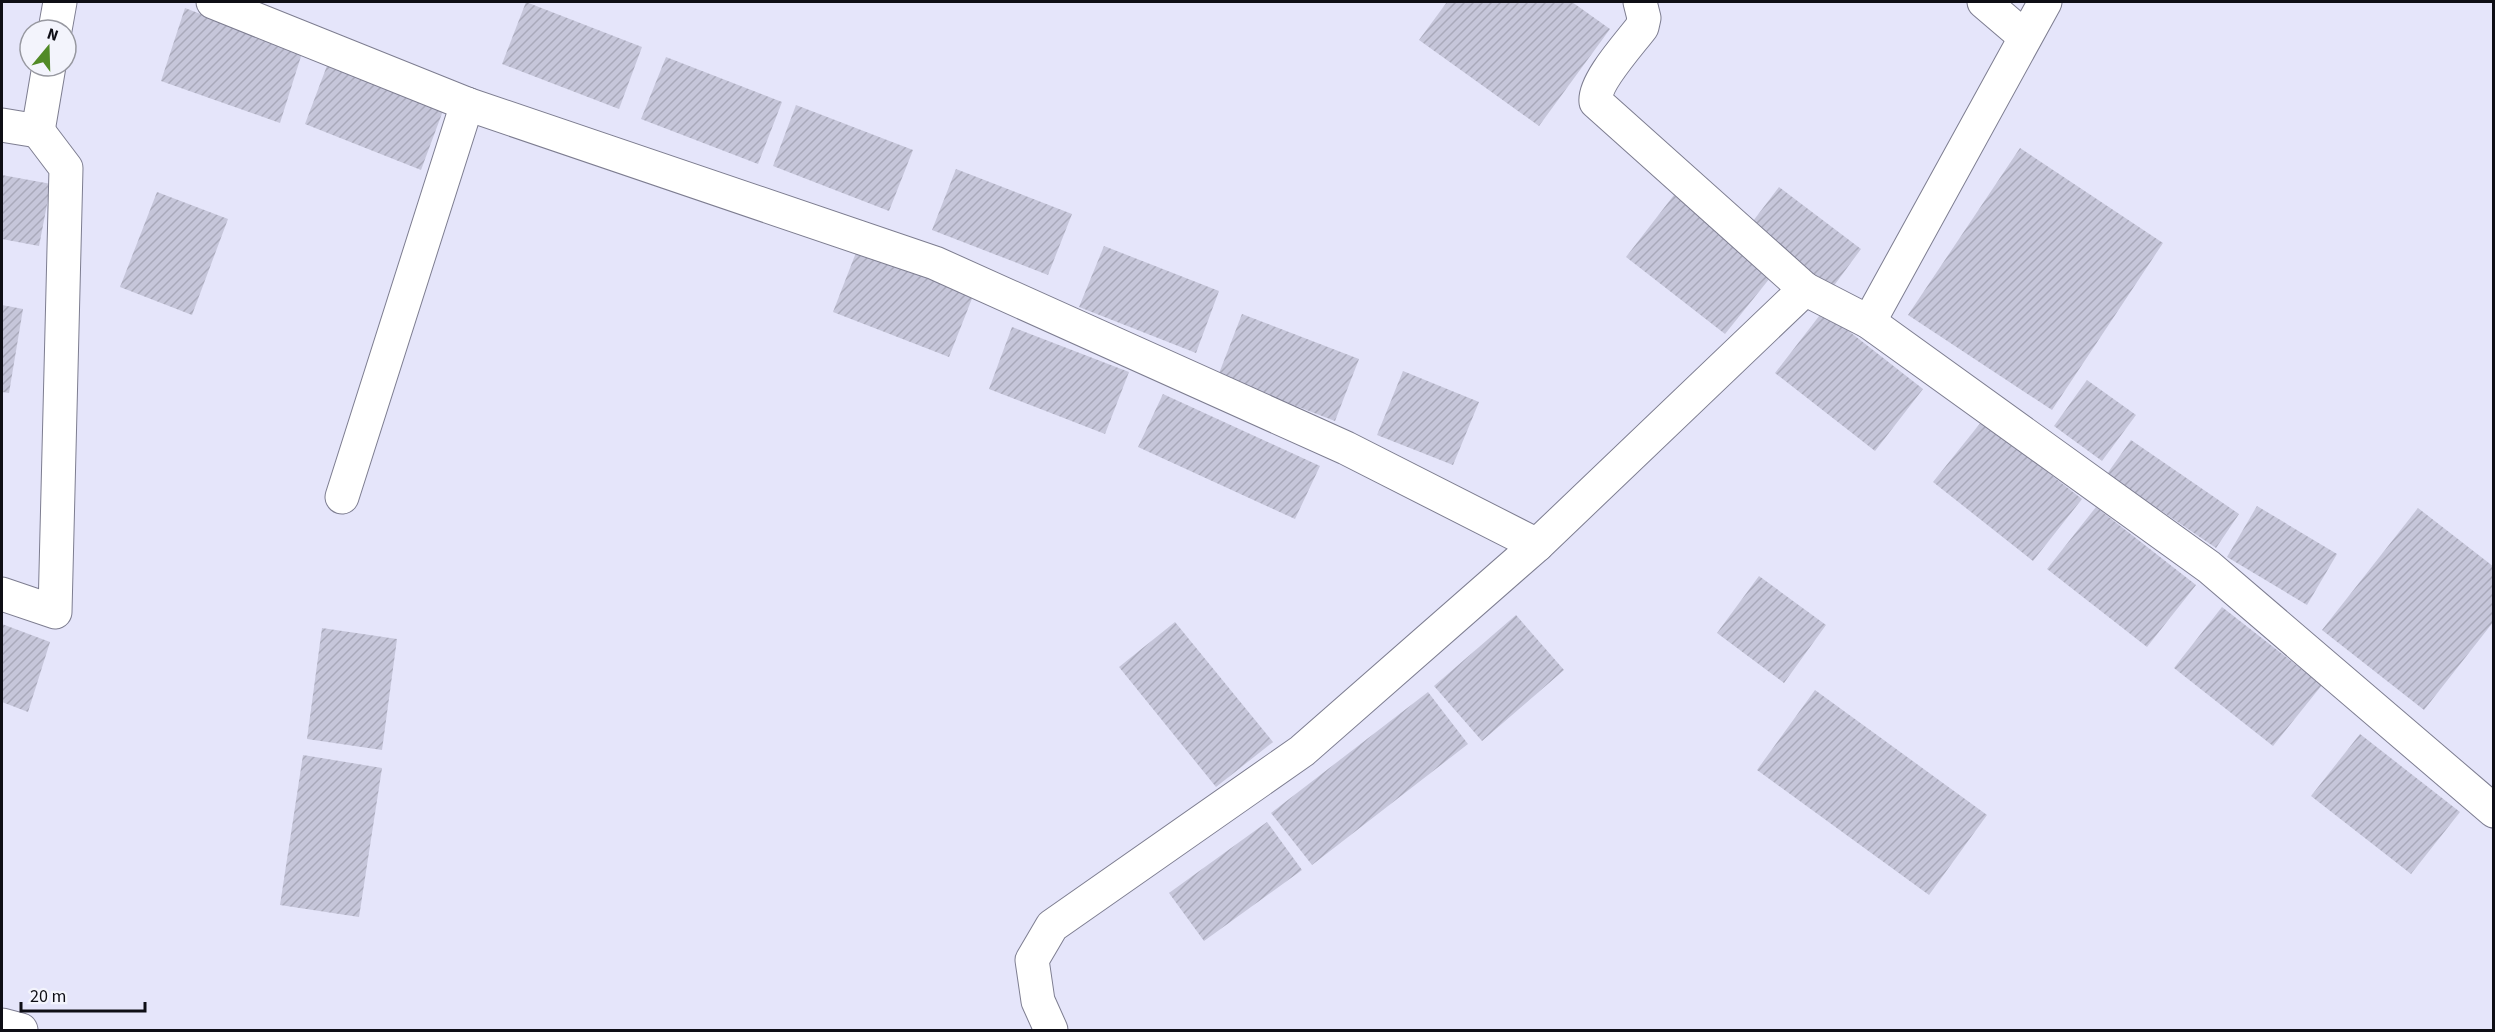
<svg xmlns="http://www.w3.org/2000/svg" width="2495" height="1032" font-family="'Source Sans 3',sans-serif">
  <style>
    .building { fill: url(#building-hatch) }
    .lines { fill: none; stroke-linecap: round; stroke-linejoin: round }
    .street-casing { stroke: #7d7d90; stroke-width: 35 }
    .street { stroke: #fff; stroke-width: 33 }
  </style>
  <defs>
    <pattern id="building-hatch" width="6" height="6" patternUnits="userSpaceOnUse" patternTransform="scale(1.5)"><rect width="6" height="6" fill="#c6c6da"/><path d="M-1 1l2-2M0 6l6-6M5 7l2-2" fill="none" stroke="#a9a9ba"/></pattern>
  </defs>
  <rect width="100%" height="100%" fill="#e5e5fa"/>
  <g class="building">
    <polygon points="526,2 642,47 619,109 502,64"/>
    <polygon points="1447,2 1572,2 1610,29 1539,126 1419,40"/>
    <polygon points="185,8 302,53 280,123 161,81"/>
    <polygon points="666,57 782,102 758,164 641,119"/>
    <polygon points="328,63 444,108 421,170 305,124"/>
    <polygon points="796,105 913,150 889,211 773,166"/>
    <polygon points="2020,148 2163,243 2052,410 1908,315"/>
    <polygon points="956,169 1072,214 1048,275 932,230"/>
    <polygon points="2,175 51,184 39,246 2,239"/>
    <polygon points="1779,187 1861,249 1830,291 1747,229"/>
    <polygon points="157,192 228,219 192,315 120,287"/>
    <polygon points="1674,195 1774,273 1725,334 1626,257"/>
    <polygon points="1104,246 1219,291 1196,353 1079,307"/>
    <polygon points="857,250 973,296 949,357 833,312"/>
    <polygon points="2,305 23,309 9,393 2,392"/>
    <polygon points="1823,311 1923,389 1875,451 1775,373"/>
    <polygon points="1242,314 1359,359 1335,421 1218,376"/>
    <polygon points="1012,327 1129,372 1105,434 989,389"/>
    <polygon points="1403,371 1479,402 1453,465 1377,435"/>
    <polygon points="2087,380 2136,415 2102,461 2054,426"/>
    <polygon points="1163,394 1320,466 1295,519 1138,447"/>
    <polygon points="1982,421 2082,499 2033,561 1933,482"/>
    <polygon points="2131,440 2239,514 2216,548 2107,474"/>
    <polygon points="2257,506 2337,554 2307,605 2227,557"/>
    <polygon points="2096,507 2196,585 2147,647 2047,569"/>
    <polygon points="2418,508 2494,567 2494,621 2424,710 2322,630"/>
    <polygon points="1759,576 1826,625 1784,683 1717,633"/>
    <polygon points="2222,607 2322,685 2273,746 2174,668"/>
    <polygon points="1516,615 1564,670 1482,741 1434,686"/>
    <polygon points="1175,622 1273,742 1216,787 1119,667"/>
    <polygon points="2,624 50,642 28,712 2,702"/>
    <polygon points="322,628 397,639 382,750 307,739"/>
    <polygon points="1815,690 1987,815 1929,895 1757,770"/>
    <polygon points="1428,692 1468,744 1312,865 1271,813"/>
    <polygon points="2360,734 2460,812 2411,874 2311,796"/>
    <polygon points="303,755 382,768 359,917 280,905"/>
    <polygon points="1267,822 1302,870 1204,941 1169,893"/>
  </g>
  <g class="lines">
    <g class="street-casing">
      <g id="street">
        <polyline points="213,2 467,104 935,263 1346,448 1537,545 1302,751 1052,926 1032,960 1038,1001 1051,1030"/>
        <path d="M1640 2 1644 18 1642 27C1630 43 1593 83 1596 102L1805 289"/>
        <polyline points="1984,2 2025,37"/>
        <polyline points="55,30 60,2"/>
        <polyline points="2,125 38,131 49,66"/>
        <polyline points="1869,322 2045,2"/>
        <polyline points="342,497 467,104"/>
        <polyline points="1537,545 1805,289 1869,322 2209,567 2494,811"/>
        <polyline points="2,594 55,612 66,168 38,131"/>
        <polyline points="2,1025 21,1030"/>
      </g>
    </g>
    <use href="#street" class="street"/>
  </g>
  <rect width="2495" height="1032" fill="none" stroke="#0e0e15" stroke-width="6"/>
  <g transform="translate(48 48) rotate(19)"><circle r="28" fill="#f3f4fc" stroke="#9798a0" stroke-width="1.5"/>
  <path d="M0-4.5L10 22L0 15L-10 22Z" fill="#518a26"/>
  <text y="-9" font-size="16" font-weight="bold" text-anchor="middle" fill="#0e0e15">N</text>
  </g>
  <path d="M21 1002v9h124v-9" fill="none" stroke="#0e0e15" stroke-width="3"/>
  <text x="30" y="1002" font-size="18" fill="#0e0e15" stroke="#f3f4fc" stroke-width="4.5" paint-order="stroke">20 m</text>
</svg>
